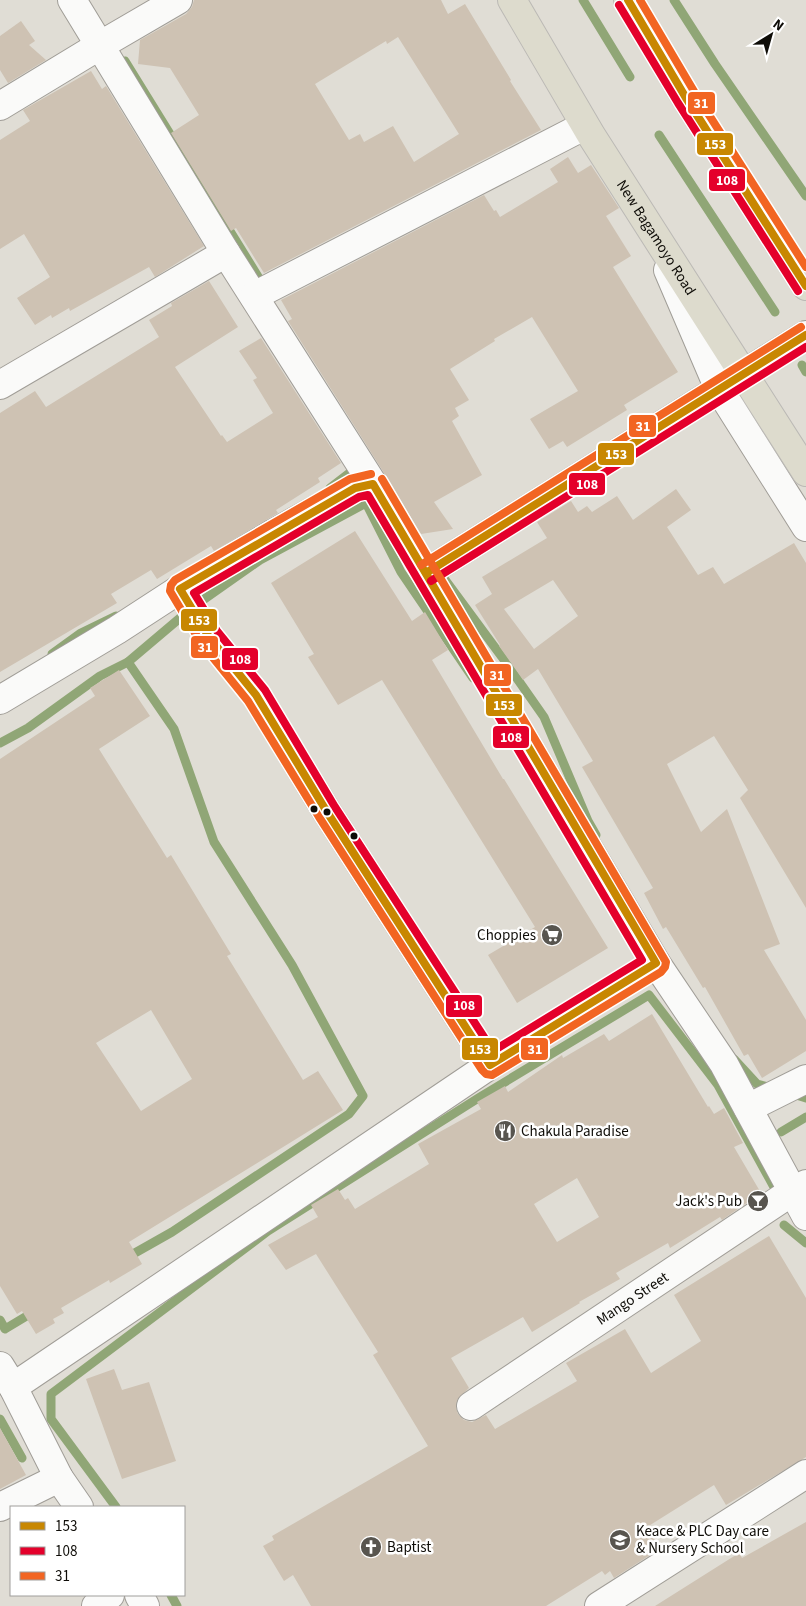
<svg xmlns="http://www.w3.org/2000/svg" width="806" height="1606" font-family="'Source Sans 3',sans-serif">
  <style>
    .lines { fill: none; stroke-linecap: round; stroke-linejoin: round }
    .stream { stroke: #90a676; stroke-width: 9 }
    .building { fill: #cec2b3; fill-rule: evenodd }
    .minor-casing { stroke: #a09d97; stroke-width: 30 }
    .highway-casing { stroke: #bbb9b5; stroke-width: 30 }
    .minor { stroke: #fafaf9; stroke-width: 28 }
    .highway { stroke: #dddbcd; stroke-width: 28 }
    .bus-1-casing { stroke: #fff; stroke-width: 11 }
    .bus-2-casing { stroke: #fff; stroke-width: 11 }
    .bus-3-casing { stroke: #fff; stroke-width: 11 }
    .bus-1 { stroke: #c88701; stroke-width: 8 }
    .bus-2 { stroke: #e4002b; stroke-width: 8 }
    .bus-3 { stroke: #f26522; stroke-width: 8 }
    .bus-dot { fill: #0e0c07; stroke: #fff; stroke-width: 2 }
    .labels { text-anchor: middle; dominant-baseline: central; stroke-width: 5; stroke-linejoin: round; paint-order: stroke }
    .street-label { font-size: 15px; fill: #0e0c07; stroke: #fff }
    .poi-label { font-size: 15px; fill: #0e0c07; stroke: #fff; text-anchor: start }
    .line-badge { stroke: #fff; stroke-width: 2 }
    .badge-label { font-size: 14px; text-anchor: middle; font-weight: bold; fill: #fff }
  </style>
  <rect width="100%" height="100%" fill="#e0ddd5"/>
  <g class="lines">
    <g class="stream">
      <polyline points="583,0 630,77"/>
      <polyline points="674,0 715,64 806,196"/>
      <polyline points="125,61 262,283"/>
      <polyline points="659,135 775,312"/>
      <polyline points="802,365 806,372"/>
      <polyline points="330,488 352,471"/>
      <polyline points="358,492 366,503 401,572 473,678"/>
      <polyline points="443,577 502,657 544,717 588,821 596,835"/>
      <polyline points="52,654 81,633 116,616"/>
      <polyline points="0,743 28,728 100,676 128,662 193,607 260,560 366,503"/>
      <polyline points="734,1059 757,1084 772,1088"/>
      <polyline points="790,1093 806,1098"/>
      <polyline points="781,1132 806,1117"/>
      <polyline points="784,1225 806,1243"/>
      <polyline points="126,1258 172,1232 349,1114 363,1096 292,965 214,842 174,729 128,662"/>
      <polyline points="0,1320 5,1329 35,1311"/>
      <polyline points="0,1419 22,1458"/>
      <polyline points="116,1507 51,1419 51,1394 268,1231 480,1097 649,995 718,1085 774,1187"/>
      <polyline points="171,1595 177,1606"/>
    </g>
  </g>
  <g class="building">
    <path d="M194 0H441L448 14 465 4 511 80 510 81 541 130 264 273 236 228 231 231 171 133 199 115 170 68 138 64 140 40 186 14 192 7ZM398 37 459 134 414 162 393 126 364 142 360 134 349 140 315 84 386 41 387 44Z"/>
    <polygon points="21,21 35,41 29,45 46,60 8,83 0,70 0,36"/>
    <polygon points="91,71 102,89 106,86 204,246 155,277 149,267 70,311 69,308 52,318 51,315 35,325 17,298 50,277 24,234 0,249 0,140 30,121 23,110"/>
    <polygon points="568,157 578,173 591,165 619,208 606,216 631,256 613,267 678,372 624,405 627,410 567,447 563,441 549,449 530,419 578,391 532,317 494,339 495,341 450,369 469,400 455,408 459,416 452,421 482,475 434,502 453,529 421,534 386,476 288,321 292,319 281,300 484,195 494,211 496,210 500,217 558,182 550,169"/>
    <polygon points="209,281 238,327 175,367 221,436 222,435 227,442 273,413 253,380 257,378 239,351 261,338 341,463 318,478 320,482 276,510 278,513 214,551 211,546 157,579 151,570 111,594 117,603 0,672 0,413 35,391 46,407 159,337 149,320 172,306 171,303"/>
    <path d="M676 489 691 510 667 527 698 575 713 567 724 584 794 543 806 563V908L740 798 748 790 714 736 667 764 701 832 727 809 780 944 764 950 806 1020V1051L762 1078 748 1054 744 1056 705 987 703 988 666 927 663 929 644 893 653 888 582 767 593 761 538 669 523 680 499 646 500 645 475 605 492 594 482 577 547 538 537 522 571 501 578 512 587 506 592 512 617 496 633 520ZM553 580 578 616 534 649 504 609Z"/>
    <polygon points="355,531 412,621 425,612 448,650 432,660 503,779 504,779 608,948 517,1003 488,955 535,927 382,680 338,705 308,657 314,654 271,583"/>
    <path d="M119 670 150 716 99 749 167 858 171 855 231 954 227 956 303 1080 318 1071 343 1110 129 1242 142 1264 110 1283 109 1280 61 1308 64 1313 53 1319 55 1323 36 1334 22 1311 17 1314 0 1286V759L95 696 90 688ZM151 1010 192 1079 141 1111 96 1043Z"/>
    <path d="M652 1014 708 1107 709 1106 714 1114 724 1108 743 1143 734 1147 761 1193 722 1220 720 1217 670 1248 668 1243 616 1273 620 1279 579 1302 580 1303 532 1332 523 1317 451 1358 469 1388 457 1400 456 1408 458 1414 464 1420 472 1422 486 1415 495 1429 577 1381 566 1363 625 1329 651 1373 701 1341 674 1295 769 1236 806 1298V1457L726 1505 714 1485 647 1527 661 1548 614 1578 610 1571 605 1575 602 1571 546 1606H311L293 1575 284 1581 263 1546 274 1540 272 1536 428 1446 373 1355 378 1352 316 1254 286 1270 268 1245 318 1217 311 1205 338 1189 345 1200 348 1198 355 1209 429 1164 418 1144 481 1109 477 1102 505 1086 508 1092 562 1055 563 1058 604 1034 609 1041ZM577 1178 599 1217 557 1242 534 1204Z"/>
    <polygon points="114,1369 122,1390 149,1382 176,1461 122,1479 86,1379"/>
    <polygon points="0,1428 26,1475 0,1489"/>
    <polygon points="806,1522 806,1606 655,1606 739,1553 742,1558"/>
  </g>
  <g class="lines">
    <g class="minor-casing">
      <g id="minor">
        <polyline points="72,0 226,253 373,484 656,963 724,1064 806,1216"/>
        <polyline points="0,106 99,46 178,0"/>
        <polyline points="668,270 719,389 806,527"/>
        <polyline points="254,296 582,127"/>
        <polyline points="0,385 226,253"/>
        <polyline points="426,573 806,335"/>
        <polyline points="180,589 209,637 256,695 327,812 490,1065"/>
        <polyline points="0,700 117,630 180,589 274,533 355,488 373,484"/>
        <polyline points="748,1108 806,1079"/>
        <polyline points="0,1366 13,1387 59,1478 79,1507"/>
        <polyline points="13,1387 490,1065 656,963"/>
        <path id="s1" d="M471 1406 793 1191 806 1184"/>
        <polyline points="0,1507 59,1478"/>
        <polyline points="139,1595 145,1606"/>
        <polyline points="96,1606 110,1595"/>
        <polyline points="599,1606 806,1474"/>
      </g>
    </g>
    <g class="highway-casing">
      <g id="highway">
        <path id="s2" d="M512 0 591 135 806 472"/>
        <polyline points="628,0 686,98 806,286"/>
      </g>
    </g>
    <use href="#minor" class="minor"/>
    <use href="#highway" class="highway"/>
    <g class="bus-1-casing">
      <g id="bus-1">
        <polyline points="628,0 686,98 806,286"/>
        <polygon points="373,484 656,963 490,1065 327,812 256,695 209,637 180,589 355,488"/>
        <polyline points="426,573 806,335"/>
      </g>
    </g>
    <g class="bus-2-casing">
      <g id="bus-2">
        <polyline points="619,5 678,103 798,291"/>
        <polygon points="368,495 642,960 493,1051 335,807 265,690 217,631 194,593 359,497"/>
        <polyline points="431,581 806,347"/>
      </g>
    </g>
    <g class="bus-3-casing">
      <g id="bus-3">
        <polyline points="640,0 695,93 806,267"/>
        <polyline points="371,474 350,479 175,580 171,585 170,591 201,643 248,701 319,817 482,1070 486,1074 492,1075 661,972 665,967 666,962 382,479"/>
        <polyline points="421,565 801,327"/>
      </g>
    </g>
    <use href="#bus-1" class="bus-1"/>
    <use href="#bus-2" class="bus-2"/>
    <use href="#bus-3" class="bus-3"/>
  </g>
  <defs>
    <g id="supermarket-disc" transform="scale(1.125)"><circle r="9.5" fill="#58554f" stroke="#fff"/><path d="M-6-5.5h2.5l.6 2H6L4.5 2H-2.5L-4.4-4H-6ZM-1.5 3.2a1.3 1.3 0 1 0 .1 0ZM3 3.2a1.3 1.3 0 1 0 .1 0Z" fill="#fff"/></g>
    <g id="restaurant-disc" transform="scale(1.125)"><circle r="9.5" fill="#58554f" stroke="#fff"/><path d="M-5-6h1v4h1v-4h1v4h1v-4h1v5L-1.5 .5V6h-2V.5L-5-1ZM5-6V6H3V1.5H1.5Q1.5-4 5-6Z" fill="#fff"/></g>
    <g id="bar-disc" transform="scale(1.125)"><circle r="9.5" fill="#58554f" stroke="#fff"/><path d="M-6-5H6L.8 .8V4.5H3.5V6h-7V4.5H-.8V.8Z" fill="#fff"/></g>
    <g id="school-disc" transform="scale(1.125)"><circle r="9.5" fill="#58554f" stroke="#fff"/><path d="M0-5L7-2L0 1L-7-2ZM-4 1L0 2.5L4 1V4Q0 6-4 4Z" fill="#fff"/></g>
    <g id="church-disc" transform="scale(1.125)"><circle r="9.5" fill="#58554f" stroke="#fff"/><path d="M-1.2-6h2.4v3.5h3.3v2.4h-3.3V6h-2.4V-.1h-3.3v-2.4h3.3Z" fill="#fff"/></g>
  </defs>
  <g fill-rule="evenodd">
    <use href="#supermarket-disc" x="552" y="935"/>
    <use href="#restaurant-disc" x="505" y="1131"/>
    <use href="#bar-disc" x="758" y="1201"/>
    <use href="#school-disc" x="620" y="1540"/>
    <use href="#church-disc" x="371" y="1547"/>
  </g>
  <g class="bus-dot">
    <circle cx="314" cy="809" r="4.5"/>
    <circle cx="327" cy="812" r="4.5"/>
    <circle cx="354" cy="836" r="4.5"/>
  </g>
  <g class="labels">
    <g class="street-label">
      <text stroke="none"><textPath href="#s2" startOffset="278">New Bagamoyo Road</textPath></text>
      <text stroke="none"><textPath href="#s1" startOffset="194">Mango Street</textPath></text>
    </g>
    <g class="poi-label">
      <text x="536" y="935" text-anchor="end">Choppies</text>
      <text x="521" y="1131">Chakula Paradise</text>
      <text x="742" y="1201" text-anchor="end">Jack's Pub</text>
      <text x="636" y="1531">Keace &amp; PLC Day care<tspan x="636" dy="17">&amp; Nursery School</tspan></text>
      <text x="387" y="1547">Baptist</text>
    </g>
  </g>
  <g class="line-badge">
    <rect x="687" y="91" width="29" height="24" rx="5" fill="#f26522"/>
    <rect x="696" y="132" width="38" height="24" rx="5" fill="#c88701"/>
    <rect x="708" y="168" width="38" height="24" rx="5" fill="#e4002b"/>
    <rect x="628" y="414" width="29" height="24" rx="5" fill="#f26522"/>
    <rect x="597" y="442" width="38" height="24" rx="5" fill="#c88701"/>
    <rect x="568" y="472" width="38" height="24" rx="5" fill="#e4002b"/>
    <rect x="180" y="608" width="38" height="24" rx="5" fill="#c88701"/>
    <rect x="190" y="635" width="29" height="24" rx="5" fill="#f26522"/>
    <rect x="221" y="647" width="38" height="24" rx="5" fill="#e4002b"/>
    <rect x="483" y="663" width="29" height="24" rx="5" fill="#f26522"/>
    <rect x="485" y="693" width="38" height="24" rx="5" fill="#c88701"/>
    <rect x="492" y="725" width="38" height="24" rx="5" fill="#e4002b"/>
    <rect x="445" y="994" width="38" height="24" rx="5" fill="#e4002b"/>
    <rect x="520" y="1037" width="29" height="24" rx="5" fill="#f26522"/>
    <rect x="461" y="1037" width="38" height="24" rx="5" fill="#c88701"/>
  </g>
  <g class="badge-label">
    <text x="701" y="108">31</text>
    <text x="715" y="149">153</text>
    <text x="727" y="185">108</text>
    <text x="643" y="431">31</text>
    <text x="616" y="459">153</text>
    <text x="587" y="489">108</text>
    <text x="199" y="625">153</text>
    <text x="205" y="652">31</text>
    <text x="240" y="664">108</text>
    <text x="497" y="680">31</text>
    <text x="504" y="710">153</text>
    <text x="511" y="742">108</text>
    <text x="464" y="1010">108</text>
    <text x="535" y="1054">31</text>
    <text x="480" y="1054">153</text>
  </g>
  <rect x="10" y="1506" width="175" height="90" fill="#ffffff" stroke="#9f9e9c"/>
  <rect x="20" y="1522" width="25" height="8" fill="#c88701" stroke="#9f9e9c"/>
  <text x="55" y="1531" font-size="15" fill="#0e0c07">153</text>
  <rect x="20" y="1547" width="25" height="8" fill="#e4002b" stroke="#9f9e9c"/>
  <text x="55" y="1556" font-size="15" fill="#0e0c07">108</text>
  <rect x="20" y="1572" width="25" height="8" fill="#f26522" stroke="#9f9e9c"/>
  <text x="55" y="1581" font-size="15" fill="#0e0c07">31</text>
  <g transform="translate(771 35) rotate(37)" stroke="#ffffff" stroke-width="4" paint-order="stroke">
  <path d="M0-4L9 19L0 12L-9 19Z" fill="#0e0c07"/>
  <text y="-8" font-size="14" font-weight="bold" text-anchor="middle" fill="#0e0c07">N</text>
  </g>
</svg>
